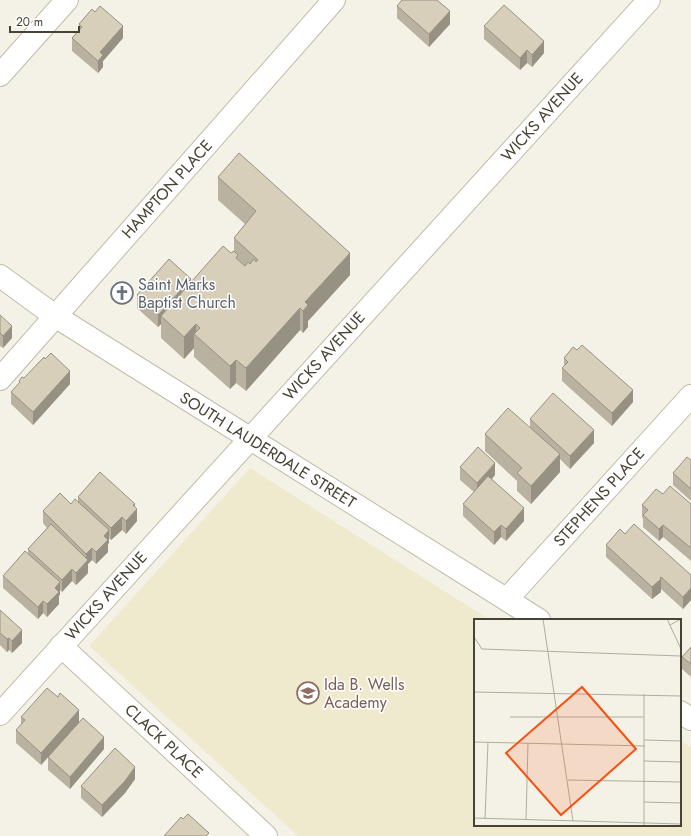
<svg xmlns="http://www.w3.org/2000/svg" width="691" height="836" font-family="Jost,sans-serif">
  <style>
    .education { fill: #efeace }
    .lines { fill: none; stroke-linecap: round; stroke-linejoin: round }
    .minor-casing { stroke: #c1bba7; stroke-width: 24 }
    .minor { stroke: #fff; stroke-width: 22 }
    .wall { fill: #b9b2a0 }
    .shaded-wall { fill: #969182 }
    .building { fill: #d7cfba; stroke: #969182 }
    .labels { text-anchor: middle; dominant-baseline: central; stroke-width: 3; stroke-linejoin: round; paint-order: stroke }
    .street-label { font-size: 16px; fill: #484234; stroke: #fff }
    .worship-label { font-size: 16px; fill: #5b616d; stroke: #fff; text-anchor: start }
    .education-label { font-size: 16px; fill: #785e54; stroke: #fff; text-anchor: start }
    .inset-road { fill: none; stroke: #afac9f; stroke-width: 1 }
    .view { fill: #f65114; fill-opacity: 0.15; stroke: #f65114; stroke-width: 2 }
    .inset-edge { fill: none; stroke: #484234; stroke-width: 2 }
  </style>
  <rect width="100%" height="100%" fill="#f4f2e6"/>
  <polygon class="education" points="250,468 490,620 475,620 475,825 680,825 680,740 691,747 691,836 298,836 89,646"/>
  <g class="lines">
    <g class="minor-casing">
      <g id="minor">
        <polyline points="0,75 67,0"/>
        <polyline points="0,276 55,316 539,620"/>
        <polyline points="0,379 334,0"/>
        <polyline points="507,599 691,396"/>
        <polyline points="61,646 266,836"/>
        <polyline points="680,712 691,719"/>
        <polyline points="0,714 649,0"/>
      </g>
    </g>
    <use href="#minor" class="minor"/>
  </g>
  <g class="wall">
    <polygon points="397,6 450,24 429,47 397,18"/>
    <polygon points="79,24 123,38 103,61 103,67 98,73 72,51 72,38 79,30"/>
    <polygon points="484,26 544,53 532,67 527,63 520,70 484,39"/>
    <polygon points="218,177 350,275 308,321 308,327 303,333 300,330 246,391 236,383 230,389 194,357 194,348 184,359 161,338 161,324 158,327 137,308 137,295 191,282 234,251 234,238 245,224 218,200"/>
    <polygon points="0,315 12,338 3,348 0,346"/>
    <polygon points="564,358 633,402 612,426 562,381 562,368 564,367"/>
    <polygon points="24,378 70,384 33,425 11,404 11,392 19,384 19,381"/>
    <polygon points="530,419 594,443 570,469 560,459 560,472 531,504 517,491 517,481 485,451 485,434 530,428"/>
    <polygon points="691,460 691,501 673,485 673,473"/>
    <polygon points="460,467 495,475 492,479 524,521 506,541 501,537 494,545 463,516 463,504 474,492 460,480"/>
    <polygon points="663,494 691,504 691,561 663,537 659,541 643,527 643,519 642,517 642,505"/>
    <polygon points="78,497 135,507 137,521 126,534 122,530 111,540 109,538 109,543 108,544 108,552 96,564 92,560 88,564 88,573 76,585 72,581 62,592 60,590 60,594 59,596 59,604 47,617 43,613 38,619 3,588 3,576 28,554 28,549 47,528 43,523 43,511 71,504 78,501"/>
    <polygon points="625,534 691,575 691,600 683,609 661,589 661,592 652,599 606,557 606,545"/>
    <polygon points="0,610 22,643 12,653 9,650 7,652 0,645"/>
    <polygon points="691,647 691,677 682,669 682,657"/>
    <polygon points="21,717 79,723 104,749 70,789 48,770 48,757 74,728 41,765 16,743 16,730 21,725"/>
    <polygon points="135,779 125,793 102,817 81,798 81,786"/>
  </g>
  <g class="shaded-wall">
    <polygon points="450,11 450,24 429,47 429,34"/>
    <polygon points="123,26 123,38 103,61 103,67 98,73 98,61 100,52"/>
    <polygon points="544,41 544,53 532,67 532,55"/>
    <polygon points="527,50 527,63 520,70 520,58"/>
    <polygon points="350,253 350,275 308,321 308,327 303,333 303,311 305,302"/>
    <polygon points="191,279 191,291 161,316 161,324 158,327 158,315"/>
    <polygon points="300,308 300,330 246,391 246,368"/>
    <polygon points="196,324 196,336 194,334 194,348 184,359 184,337"/>
    <polygon points="12,326 12,338 3,348 3,336"/>
    <polygon points="236,360 236,383 230,389 230,366"/>
    <polygon points="70,371 70,384 33,425 33,412"/>
    <polygon points="633,390 633,402 612,426 612,413"/>
    <polygon points="594,430 594,443 570,469 570,456"/>
    <polygon points="560,454 560,472 531,504 531,486"/>
    <polygon points="495,463 495,475 477,495 477,483"/>
    <polygon points="135,504 135,511 137,509 137,521 126,534 126,521 133,505"/>
    <polygon points="524,508 524,521 506,541 506,529"/>
    <polygon points="122,517 122,530 111,540 111,528"/>
    <polygon points="501,525 501,537 494,545 494,532"/>
    <polygon points="663,525 663,537 659,541 659,529"/>
    <polygon points="109,530 109,543 108,544 108,552 96,564 96,552 104,536"/>
    <polygon points="92,548 92,560 88,564 88,573 76,585 76,573 86,562 86,554"/>
    <polygon points="72,569 72,581 62,592 62,580"/>
    <polygon points="661,577 661,592 652,599 652,587"/>
    <polygon points="60,582 60,594 59,596 59,604 47,617 47,604 55,588"/>
    <polygon points="691,588 691,600 683,609 683,597"/>
    <polygon points="43,601 43,613 38,619 38,607"/>
    <polygon points="22,630 22,643 12,653 12,641"/>
    <polygon points="9,638 9,650 7,652 7,639"/>
    <polygon points="79,710 79,723 41,765 41,753"/>
    <polygon points="104,737 104,749 70,789 70,777"/>
    <polygon points="135,767 135,779 125,793 102,817 102,805"/>
  </g>
  <g class="building">
    <polygon points="402,0 437,0 450,11 429,34 397,6"/>
    <polygon points="504,5 544,41 532,55 527,50 520,58 484,26"/>
    <polygon points="100,6 123,26 100,52 103,55 98,61 72,38 82,27 79,24 92,9 95,12"/>
    <polygon points="239,153 350,253 305,302 308,305 303,311 300,308 246,368 236,360 230,366 194,334 200,328 196,324 184,337 161,316 223,246 231,253 234,251 238,255 236,258 245,266 248,262 250,264 254,259 256,262 258,260 234,238 256,211 218,177"/>
    <polygon points="169,259 191,279 158,315 137,295"/>
    <polygon points="0,315 12,326 3,336 0,333"/>
    <polygon points="582,345 633,390 612,413 562,368 568,362 564,358 573,347 577,350"/>
    <polygon points="51,353 70,371 33,412 11,392 20,382 19,381 22,377 24,378 44,357 45,359"/>
    <polygon points="553,393 594,430 570,456 530,419"/>
    <polygon points="508,408 560,454 531,486 517,473 522,468 485,434"/>
    <polygon points="478,447 495,463 477,483 460,467"/>
    <polygon points="687,457 691,460 691,489 673,473"/>
    <polygon points="100,472 135,504 133,505 137,509 126,521 122,517 111,528 78,497"/>
    <polygon points="488,476 524,508 506,529 501,525 494,532 463,504"/>
    <polygon points="670,486 691,504 691,548 663,525 659,529 643,515 648,510 642,505 656,489 663,494"/>
    <polygon points="60,493 71,504 75,499 109,530 104,536 108,540 96,552 92,548 86,554 43,511"/>
    <polygon points="51,524 88,560 76,573 72,569 62,580 28,549"/>
    <polygon points="634,524 691,575 691,588 683,597 661,577 660,578 661,579 652,587 606,545 620,529 625,534"/>
    <polygon points="25,551 60,582 55,588 59,592 47,604 43,601 38,607 3,576"/>
    <polygon points="0,610 22,630 12,641 9,638 7,639 0,633"/>
    <polygon points="691,647 691,664 682,657"/>
    <polygon points="47,688 58,697 60,693 79,710 41,753 16,730 25,720 21,717"/>
    <polygon points="83,718 104,737 70,777 48,757"/>
    <polygon points="115,748 135,767 125,781 102,805 81,786"/>
    <polygon points="188,814 209,833 206,836 164,836 181,817 183,819"/>
  </g>
  <defs>
    <g id="church-ring" transform="scale(1.15)"><circle r="9.5" fill="#fff" stroke="#6b7280" stroke-width="1.5"/><path d="M-1.2-6h2.4v3.5h3.3v2.4h-3.3V6h-2.4V-.1h-3.3v-2.4h3.3Z" fill="#6b7280"/></g>
    <g id="school-ring" transform="scale(1.15)"><circle r="9.5" fill="#fff" stroke="#8d6e63" stroke-width="1.5"/><path d="M0-5L7-2L0 1L-7-2ZM-4 1L0 2.5L4 1V4Q0 6-4 4Z" fill="#8d6e63"/></g>
  </defs>
  <g fill-rule="evenodd">
    <use href="#church-ring" x="122" y="293"/>
    <use href="#school-ring" x="308" y="693"/>
  </g>
  <g class="labels">
    <g class="street-label">
      <text transform="translate(542 117) rotate(-48)">WICKS AVENUE</text>
      <text transform="translate(167 189) rotate(-48)">HAMPTON PLACE</text>
      <text transform="translate(324 356) rotate(-48)">WICKS AVENUE</text>
      <text transform="translate(268 450) rotate(32)">SOUTH LAUDERDALE STREET</text>
      <text transform="translate(599 497) rotate(-48)">STEPHENS PLACE</text>
      <text transform="translate(106 596) rotate(-48)">WICKS AVENUE</text>
      <text transform="translate(164 741) rotate(43)">CLACK PLACE</text>
    </g>
    <g class="worship-label">
      <text x="138" y="284">Saint Marks<tspan x="138" dy="18">Baptist Church</tspan></text>
    </g>
    <g class="education-label">
      <text x="324" y="684">Ida B. Wells<tspan x="324" dy="18">Academy</tspan></text>
    </g>
  </g>
  <g transform="translate(474 619)">
    <rect width="207" height="207" fill="#f4f2e6"/>
    <path class="inset-road" d="M69 0 99 202M193 0 207 30M196 6 207 0M0 18 8 30 207 37M0 73 207 77M170 75V207M36 98H169M170 121 207 122M0 123 171 127M170 142 207 143M94 161 207 163M170 183 207 184M0 199 207 205M11 200 14 123M52 201 54 124"/>
    <path class="view" d="M108 68 162 130 87 196 32 134Z"/>
    <rect width="207" height="207" class="inset-edge"/>
  </g>
  <path d="M10 26v6h69v-6" fill="none" stroke="#484234" stroke-width="2"/>
  <text x="16" y="26" font-size="12" fill="#484234" stroke="#ffffff" stroke-width="3" paint-order="stroke">20 m</text>
</svg>
